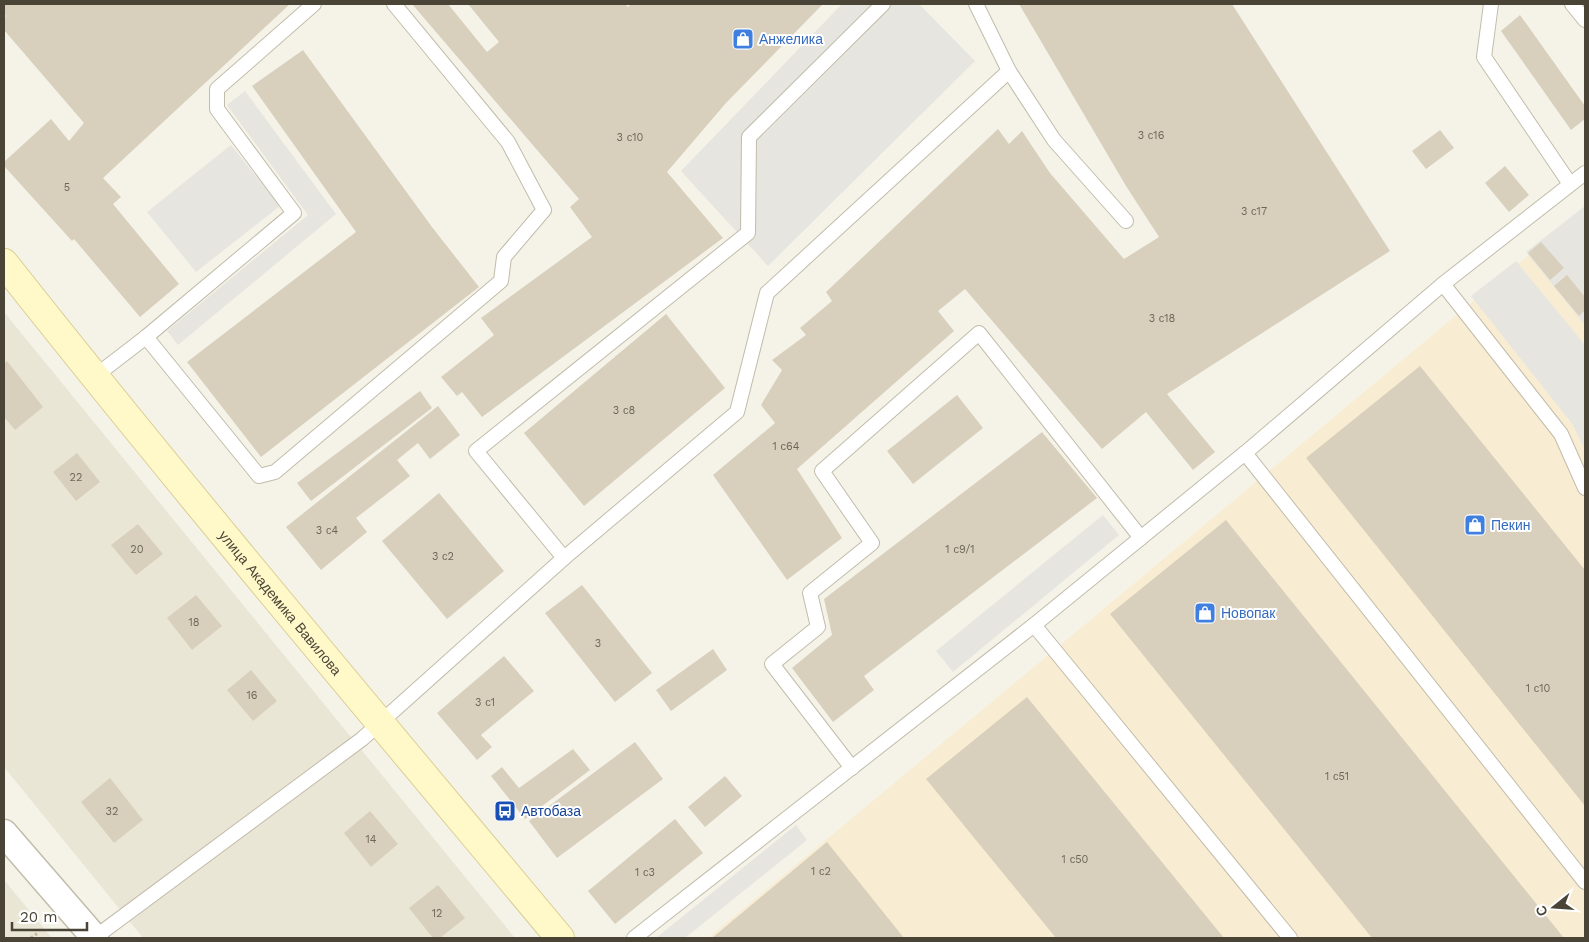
<svg xmlns="http://www.w3.org/2000/svg" width="1589" height="942" font-family="'Work Sans',sans-serif">
  <style>
    .residential { fill: #eae6d6 }
    .commercial { fill: #f8edd2 }
    .parking { fill: #e6e5e0 }
    .building { fill: #d8d0bd }
    .lines { fill: none; stroke-linecap: round; stroke-linejoin: round }
    .lane-casing { stroke: #c2bcaa; stroke-width: 16 }
    .street-casing { stroke: #c2bcaa; stroke-width: 29 }
    .secondary-casing { stroke: #d9ce95; stroke-width: 30 }
    .path { stroke: #c5ba9a; stroke-width: 3; stroke-dasharray: 2.5 2.5; stroke-linecap: butt }
    .lane { stroke: #fff; stroke-width: 14 }
    .street { stroke: #fff; stroke-width: 26 }
    .secondary { stroke: #fff8c9; stroke-width: 28 }
    .labels { text-anchor: middle; dominant-baseline: central; stroke-width: 4; stroke-linejoin: round; paint-order: stroke }
    .number-label { font-size: 11px; fill: #6e6758 }
    .shop-label { font-size: 14px; fill: #366cbe; stroke: #fff; text-anchor: start }
    .street-label { font-size: 14px; fill: #4a4436; stroke: #fff }
    .transit-label { font-size: 14px; fill: #164399; stroke: #fff; text-anchor: start }
  </style>
  <rect width="100%" height="100%" fill="#f5f3e8"/>
  <g class="residential">
    <polygon points="4,312 515,938 143,938 4,767"/>
    <polygon points="4,880 52,938 4,938"/>
  </g>
  <polygon class="commercial" points="1585,208 1585,938 708,938"/>
  <g class="parking">
    <polygon points="842,4 919,4 975,61 768,266 681,171"/>
    <polygon points="245,91 336,214 178,345 167,331 308,215 227,105"/>
    <polygon points="231,145 280,206 196,272 147,212"/>
    <polygon points="1585,206 1585,325 1526,252"/>
    <polygon points="1516,261 1585,345 1585,450 1573,425 1471,296"/>
    <polygon points="1103,515 1119,535 953,672 936,651"/>
    <polygon points="796,825 807,840 685,938 656,938"/>
  </g>
  <g class="building">
    <polygon points="4,4 290,4 103,178 121,197 113,204 179,284 140,317 74,239 72,241 4,166 4,162 51,119 69,141 84,123 4,30 4,18 6,16 4,14"/>
    <polygon points="412,4 448,4 487,52 499,42 468,4 625,4 628,7 631,4 823,4 726,103 667,172 723,238 482,417 462,392 457,396 441,377 494,335 481,318 592,237 570,207 579,199"/>
    <polygon points="1019,4 1232,4 1390,251 1167,394 1215,452 1193,470 1146,412 1102,449 965,289 938,311 954,331 797,469 842,538 787,580 713,475 775,423 761,405 782,370 772,360 806,335 800,328 832,301 826,292 998,129 1009,144 1022,131 1050,173 1124,259 1159,237 1126,186"/>
    <polygon points="1520,15 1585,106 1585,119 1571,130 1501,31"/>
    <polygon points="303,50 432,227 479,287 261,457 187,362 356,232 252,86"/>
    <polygon points="1440,130 1454,148 1426,169 1412,151"/>
    <polygon points="1505,166 1529,195 1509,212 1485,183"/>
    <polygon points="1541,242 1564,268 1550,280 1528,253"/>
    <polygon points="1567,275 1585,297 1585,310 1579,316 1554,286"/>
    <polygon points="666,314 725,388 584,506 524,433"/>
    <polygon points="7,361 43,407 15,430 4,417 4,364"/>
    <polygon points="1420,366 1585,570 1585,806 1306,458"/>
    <polygon points="420,391 432,408 311,501 297,483"/>
    <polygon points="957,395 983,428 913,484 887,451"/>
    <polygon points="438,406 460,435 430,459 418,443 397,460 410,476 356,518 367,532 321,570 286,527"/>
    <polygon points="1042,432 1097,498 864,676 874,690 833,722 792,668 832,635 824,599"/>
    <polygon points="77,453 100,482 76,501 53,472"/>
    <polygon points="439,493 504,571 447,619 382,541"/>
    <polygon points="1226,520 1564,938 1372,938 1110,614"/>
    <polygon points="138,524 163,554 136,575 111,545"/>
    <polygon points="582,585 652,673 615,702 545,613"/>
    <polygon points="196,595 222,626 192,650 167,618"/>
    <polygon points="713,649 727,670 671,711 656,690"/>
    <polygon points="504,656 534,691 481,735 492,747 477,760 437,713"/>
    <polygon points="251,670 277,701 253,721 227,690"/>
    <polygon points="1027,697 1224,938 1056,938 926,779"/>
    <polygon points="635,742 663,779 557,858 529,821"/>
    <polygon points="573,749 590,770 525,819 491,776 502,767 519,788"/>
    <polygon points="725,776 742,796 705,827 688,807"/>
    <polygon points="110,778 143,820 114,843 81,802"/>
    <polygon points="370,811 398,844 371,867 344,833"/>
    <polygon points="675,819 703,853 615,924 588,891"/>
    <polygon points="827,842 904,938 712,938"/>
    <polygon points="438,885 465,918 440,938 433,938 409,908"/>
  </g>
  <g class="lines">
    <g class="lane-casing">
      <g id="lane">
        <polyline points="1491,4 1484,57 1570,184"/>
        <polyline points="1572,4 1585,20"/>
        <polyline points="1009,71 1054,140 1126,221"/>
        <polyline points="1443,284 1561,434 1585,488"/>
        <polyline points="146,337 259,476 275,472 501,281 504,257 544,210 508,142 394,4"/>
        <polyline points="94,377 146,337 294,213 217,109 217,89 314,4"/>
        <polyline points="1245,453 1585,882"/>
        <polyline points="564,558 476,451 748,233 749,137 883,4"/>
        <polyline points="1034,625 1290,938"/>
        <polyline points="852,768 772,664 818,627 810,593 872,543 822,471 979,333 1141,538"/>
        <polyline points="94,938 362,739 564,558 737,412 767,293 1009,71 976,4"/>
        <polyline points="634,938 1034,625 1245,453 1443,284 1585,173"/>
      </g>
    </g>
    <g class="street-casing">
      <polyline id="street" points="4,833 95,938"/>
    </g>
    <g class="secondary-casing">
      <g id="secondary">
        <path id="s1" d="M4 263C185 492 373 714 560 938"/>
      </g>
    </g>
    <polyline class="path" points="31,938 39,932"/>
    <use href="#lane" class="lane"/>
    <use href="#street" class="street"/>
    <use href="#secondary" class="secondary"/>
  </g>
  <defs>
    <g id="shop-square" transform="scale(1.125)"><rect x="-9" y="-9" width="18" height="18" rx="4" fill="#3f7fe0" stroke="#fff"/><path d="M-5-2.5h2.3a2.7 3.5 0 0 1 5.4 0H5L5.5 6h-11ZM-1.5-2.5h3a1.5 2.3 0 0 0-3 0Z" fill="#fff"/></g>
    <g id="bus-square" transform="scale(1.125)"><rect x="-9" y="-9" width="18" height="18" rx="4" fill="#1a4fb4" stroke="#fff"/><path d="M-5-6H5V4H4V6H2V4H-2V6H-4V4H-5ZM-3.5-4V0h7V-4ZM-3.5 1.2v1.5H-2V1.2ZM2 1.2v1.5H3.5V1.2Z" fill="#fff"/></g>
  </defs>
  <g fill-rule="evenodd">
    <use href="#shop-square" x="743" y="39"/>
    <use href="#shop-square" x="1475" y="525"/>
    <use href="#shop-square" x="1205" y="613"/>
    <use href="#bus-square" x="505" y="811"/>
  </g>
  <g class="labels">
    <g class="number-label">
      <text x="1151" y="135">3 с16</text>
      <text x="630" y="137">3 с10</text>
      <text x="67" y="187">5</text>
      <text x="1254" y="211">3 с17</text>
      <text x="1162" y="318">3 с18</text>
      <text x="624" y="410">3 с8</text>
      <text x="786" y="446">1 с64</text>
      <text x="76" y="477">22</text>
      <text x="327" y="530">3 с4</text>
      <text x="137" y="549">20</text>
      <text x="960" y="549">1 с9/1</text>
      <text x="443" y="556">3 с2</text>
      <text x="194" y="622">18</text>
      <text x="598" y="643">3</text>
      <text x="1538" y="688">1 с10</text>
      <text x="252" y="695">16</text>
      <text x="485" y="702">3 с1</text>
      <text x="1337" y="776">1 с51</text>
      <text x="112" y="811">32</text>
      <text x="371" y="839">14</text>
      <text x="1075" y="859">1 с50</text>
      <text x="821" y="871">1 с2</text>
      <text x="645" y="872">1 с3</text>
      <text x="437" y="913">12</text>
    </g>
    <g class="shop-label">
      <text x="759" y="39">Анжелика</text>
      <text x="1491" y="525">Пекин</text>
      <text x="1221" y="613">Новопак</text>
    </g>
    <g class="street-label">
      <text stroke="none"><textPath href="#s1" startOffset="438">улица Академика Вавилова</textPath></text>
    </g>
    <g class="transit-label">
      <text x="521" y="811">Автобаза</text>
    </g>
  </g>
  <rect width="1589" height="942" fill="none" stroke="#4a4436" stroke-width="10"/>
  <g transform="translate(1554 907) rotate(253)" stroke="#ffffff" stroke-width="4" paint-order="stroke">
  <path d="M0-4L9 19L0 12L-9 19Z" fill="#4a4436"/>
  <text y="-8" font-size="14" font-weight="bold" text-anchor="middle" fill="#4a4436">С</text>
  </g>
  <path d="M12 922v8h75v-8" fill="none" stroke="#4a4436" stroke-width="2.5"/>
  <text x="20" y="922" font-size="15" fill="#4a4436" stroke="#ffffff" stroke-width="4" paint-order="stroke">20 m</text>
</svg>
